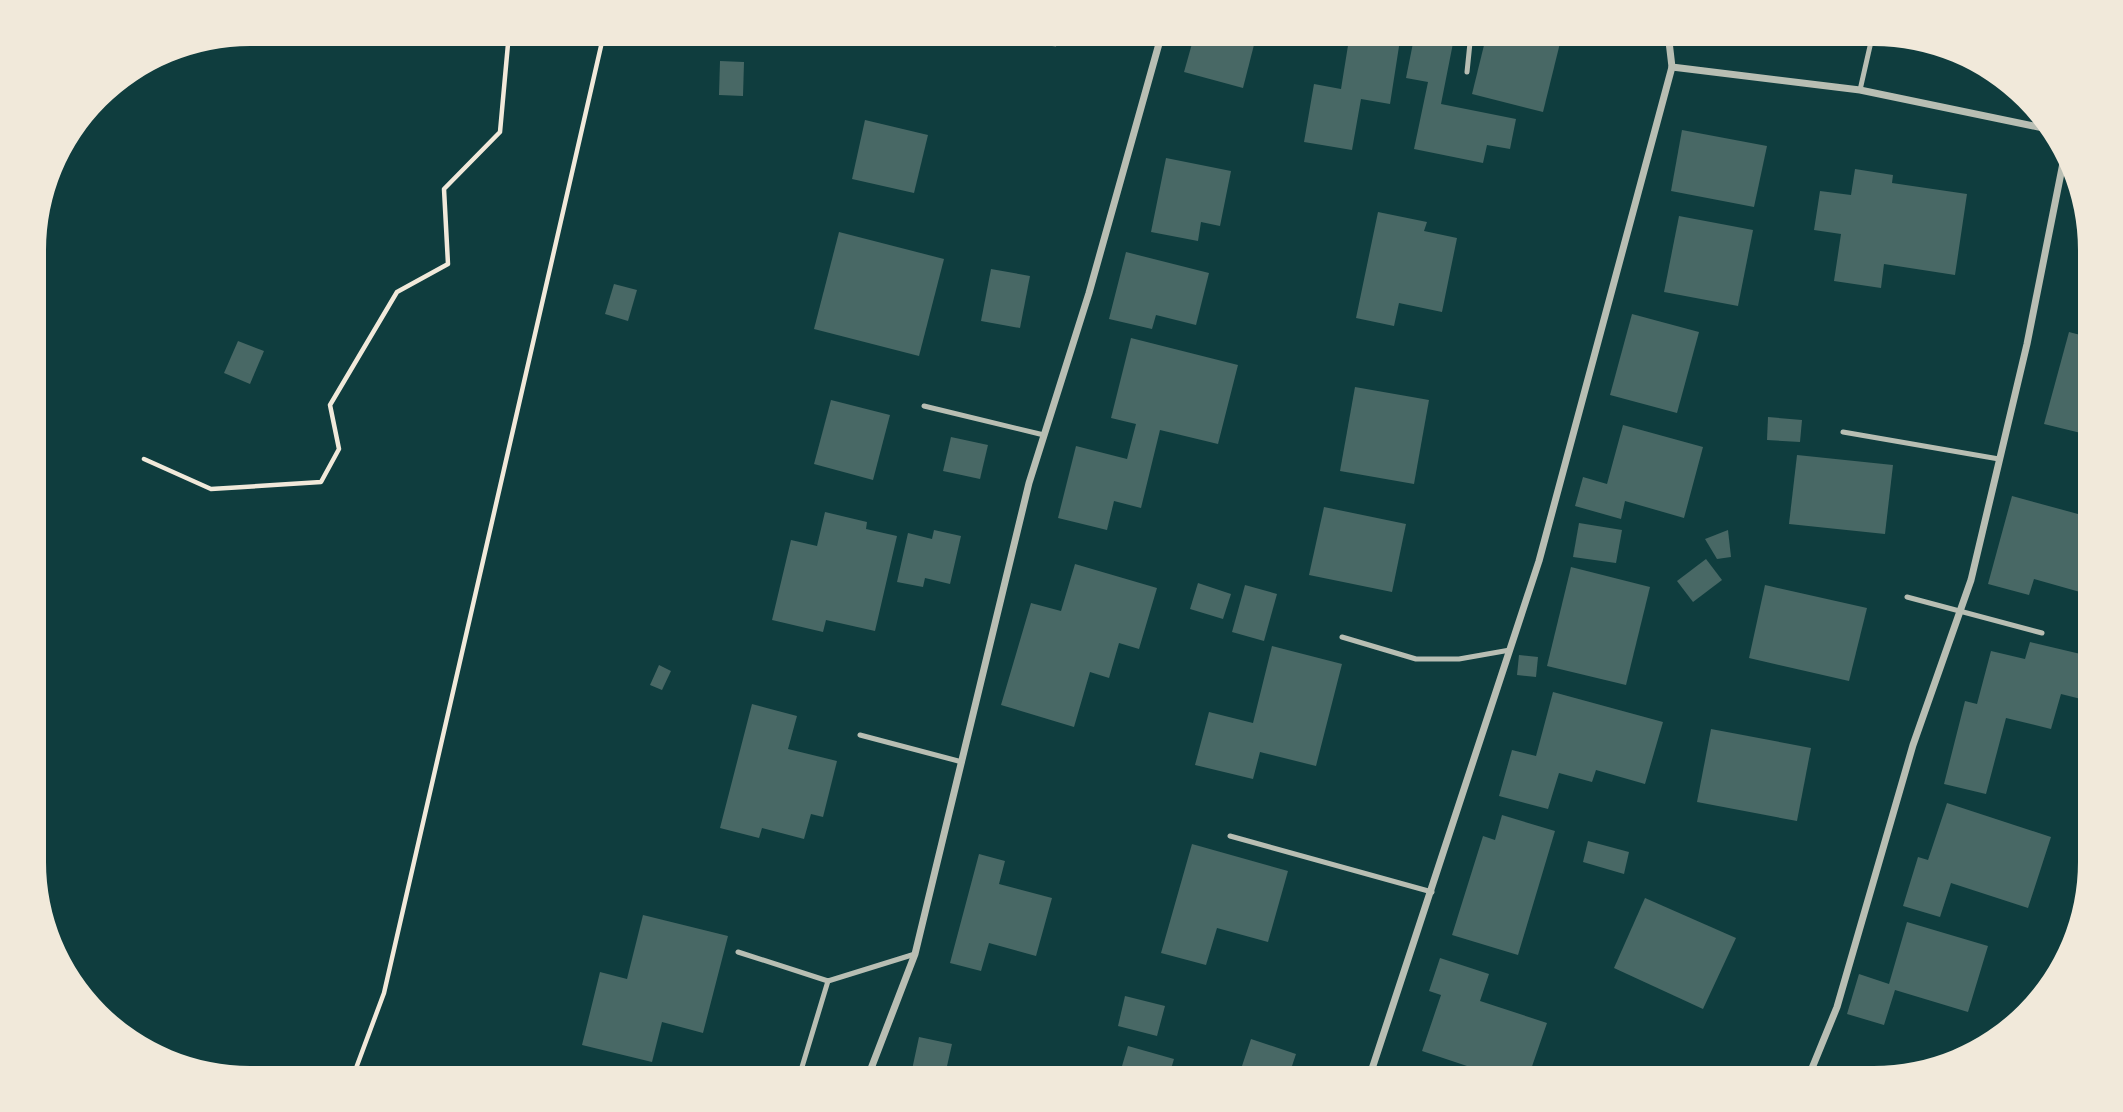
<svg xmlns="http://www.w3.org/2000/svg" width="2123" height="1112" font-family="'Golos Text',sans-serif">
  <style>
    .building { fill: #486865 }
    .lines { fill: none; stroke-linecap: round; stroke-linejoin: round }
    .path { stroke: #f1e9da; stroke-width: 4.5 }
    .service { stroke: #b8beb3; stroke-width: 5 }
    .minor { stroke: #b8beb3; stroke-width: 7 }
  </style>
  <rect width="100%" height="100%" fill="#0f3d3e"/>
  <g class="building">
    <polygon points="1001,33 1059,33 1056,47"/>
    <polygon points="1195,33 1257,33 1243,88 1184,72"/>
    <polygon points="1350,33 1382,33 1381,37 1400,40 1390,104 1361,99 1352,150 1304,142 1314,84 1341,89"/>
    <polygon points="1415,33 1455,33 1441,104 1516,119 1510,149 1487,145 1483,163 1414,149 1428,82 1406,78"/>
    <polygon points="1487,33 1537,33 1561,39 1543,112 1472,94"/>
    <polygon points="720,61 744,62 743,96 719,95"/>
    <polygon points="865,120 928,135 914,193 852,179"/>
    <polygon points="1682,130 1767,146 1754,207 1671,191"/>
    <polygon points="1166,158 1231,171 1220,226 1201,222 1198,241 1151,232"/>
    <polygon points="1855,169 1893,175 1892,183 1967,194 1955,275 1884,264 1881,288 1834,281 1841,234 1814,230 1820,191 1851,195"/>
    <polygon points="1378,212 1427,222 1424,231 1457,238 1442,312 1399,303 1394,326 1356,318"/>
    <polygon points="1679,216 1753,230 1738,306 1664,292"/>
    <polygon points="839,232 944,259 919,356 814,329"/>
    <polygon points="1126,252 1209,273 1196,325 1156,315 1152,329 1109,319"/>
    <polygon points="991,269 1030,276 1020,328 981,321"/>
    <polygon points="614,284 637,290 628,321 605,314"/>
    <polygon points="1632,314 1699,332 1677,413 1610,395"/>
    <polygon points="2069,332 2088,337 2088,420 2085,434 2044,424"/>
    <polygon points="1131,338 1238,365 1218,444 1160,430 1141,508 1114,501 1107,530 1058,518 1076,446 1127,459 1136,424 1111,418"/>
    <polygon points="238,341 264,351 250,384 224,373"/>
    <polygon points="1355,387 1429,400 1414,484 1340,471"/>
    <polygon points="831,400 890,415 873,480 814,464"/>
    <polygon points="1768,417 1802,420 1800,442 1767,440"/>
    <polygon points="1623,425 1703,447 1684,518 1625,501 1621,519 1575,506 1583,477 1607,484"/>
    <polygon points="951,437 988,445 980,479 943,471"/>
    <polygon points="1797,455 1893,465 1885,534 1789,524"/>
    <polygon points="2012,496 2089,517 2089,561 2080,592 2034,579 2029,595 1988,584"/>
    <polygon points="1324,507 1406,524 1392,592 1309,575"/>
    <polygon points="825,512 867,522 866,529 897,536 875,631 826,620 823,632 772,620 791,540 817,546"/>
    <polygon points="1579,523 1622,530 1616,563 1573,557"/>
    <polygon points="934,530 961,536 950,584 925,578 923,587 897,582 908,533 932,539"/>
    <polygon points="1728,530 1731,557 1717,559 1705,539"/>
    <polygon points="1706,559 1722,580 1693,602 1677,581"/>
    <polygon points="1075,564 1157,588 1139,649 1119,643 1109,678 1090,672 1074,727 1001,705 1031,603 1061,611"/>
    <polygon points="1571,567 1650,587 1626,685 1547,666"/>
    <polygon points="1198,583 1231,594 1223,619 1190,609"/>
    <polygon points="1245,585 1277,594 1264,641 1232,632"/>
    <polygon points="1765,585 1867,608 1849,681 1749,658"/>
    <polygon points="2030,642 2089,656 2089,701 2061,694 2051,729 2006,718 1986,794 1944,784 1965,701 1977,704 1991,651 2025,659"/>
    <polygon points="1272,646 1342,664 1316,766 1260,752 1253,779 1195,765 1209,712 1253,723"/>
    <polygon points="1519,655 1538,657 1536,677 1517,675"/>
    <polygon points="659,665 671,671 662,690 650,685"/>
    <polygon points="1553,692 1663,722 1645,784 1596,770 1592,782 1559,773 1548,809 1499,796 1512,750 1536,756"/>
    <polygon points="752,704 797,716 788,749 837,761 823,817 811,814 804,839 762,828 759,838 720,828"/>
    <polygon points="1711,729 1811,748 1797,821 1697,802"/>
    <polygon points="1947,803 2051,837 2028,908 1951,883 1940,917 1903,906 1918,857 1928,860"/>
    <polygon points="1502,815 1555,831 1518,955 1452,935 1483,836 1495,840"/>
    <polygon points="1588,841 1629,852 1624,874 1583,862"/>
    <polygon points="1192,844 1288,871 1268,942 1217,928 1206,965 1161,953"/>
    <polygon points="979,854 1005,861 999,884 1052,898 1036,956 989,943 981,971 950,963"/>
    <polygon points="1645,898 1736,938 1703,1009 1614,968"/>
    <polygon points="643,915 728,936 703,1033 662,1022 652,1062 582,1045 600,972 627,979"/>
    <polygon points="1907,922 1988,946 1968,1012 1895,990 1884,1025 1847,1014 1859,974 1889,984"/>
    <polygon points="1440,958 1489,974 1480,1001 1547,1023 1528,1078 1503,1078 1422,1051 1441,995 1429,991"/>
    <polygon points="1125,996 1165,1006 1157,1036 1118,1026"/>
    <polygon points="919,1037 952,1044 945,1075 956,1079 910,1079"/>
    <polygon points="1251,1039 1296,1054 1288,1078 1238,1078"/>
    <polygon points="1128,1046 1174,1059 1168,1079 1119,1076"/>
    <polygon points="779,1071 800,1078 800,1079 776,1079"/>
  </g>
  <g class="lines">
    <g class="path">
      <polyline points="144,459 211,489 321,482 339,449 330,405 397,292 448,264 444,189 500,132 509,33"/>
      <polyline points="352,1079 384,993 604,33"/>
    </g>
    <g class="service">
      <polyline points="1467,72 1471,33"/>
      <polyline points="1860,90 1873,33"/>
      <polyline points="924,406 1044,435"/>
      <polyline points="1843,432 1999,459"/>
      <polyline points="1907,597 2042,633"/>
      <polyline points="1342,637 1416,659 1459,659 1510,650"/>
      <polyline points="860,735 962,762"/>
      <polyline points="1230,836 1432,892"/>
      <polyline points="738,952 828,981 915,954"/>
      <polyline points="802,1067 828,981"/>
    </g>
    <g class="minor">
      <polyline points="1668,33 1672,67 1860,90 2053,130"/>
      <polyline points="1369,1078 1539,561 1672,67"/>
      <polyline points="1808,1078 1837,1007 1913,745 1971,580 2027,344 2064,158"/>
      <polyline points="867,1079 915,954 1029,483 1089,293 1162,33"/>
    </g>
  </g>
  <path d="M0 0H2123V1112H0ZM250 46H1874A204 204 0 0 1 2078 250V862A204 204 0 0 1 1874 1066H250A204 204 0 0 1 46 862V250A204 204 0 0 1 250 46Z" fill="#f1e9da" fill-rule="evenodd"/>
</svg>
